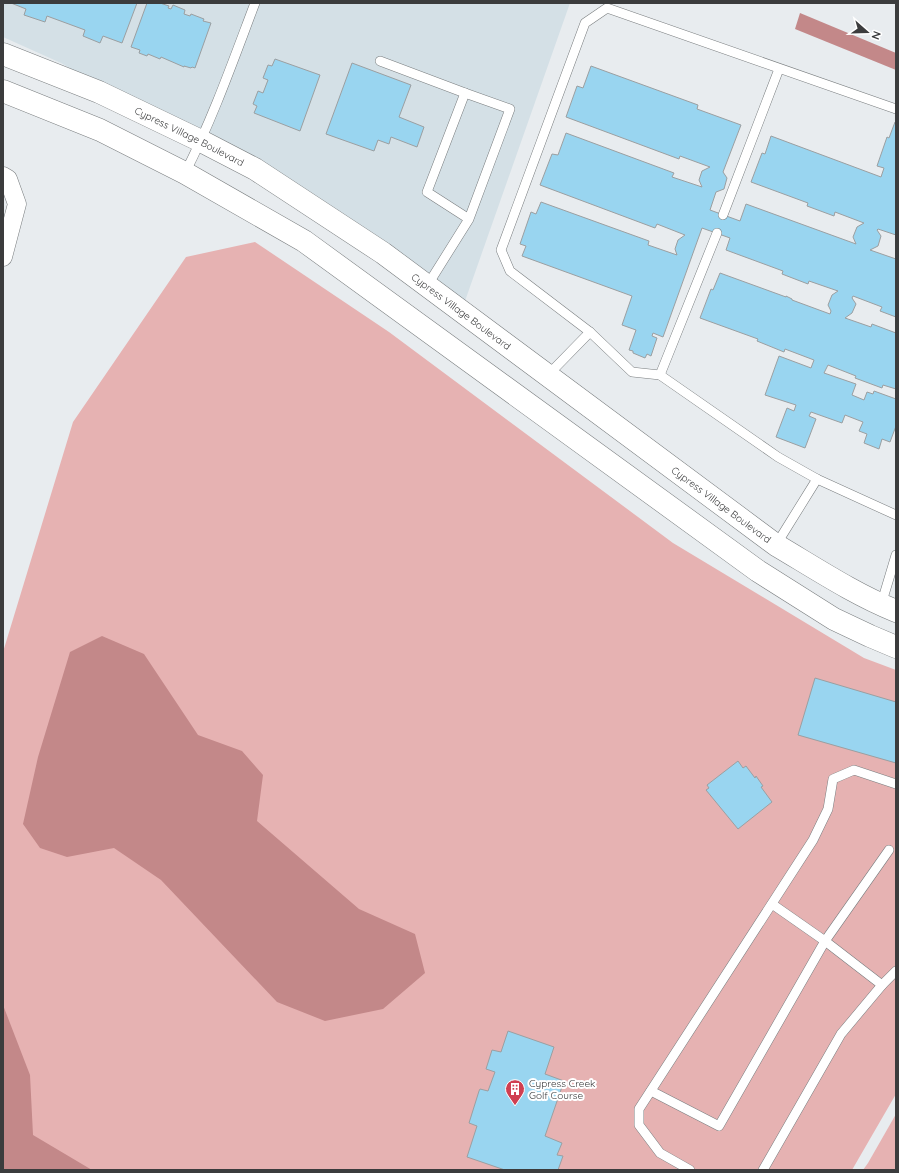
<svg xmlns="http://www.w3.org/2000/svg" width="899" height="1173" font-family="Quicksand,sans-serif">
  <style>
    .built { fill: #d4e0e6 }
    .green { fill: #e6b2b2 }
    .water { fill: #c38889 }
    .building { fill: #99d5f0; stroke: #9b9fa1 }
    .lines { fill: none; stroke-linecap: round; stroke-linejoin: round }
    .service-casing { stroke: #797d7f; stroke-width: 10 }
    .minor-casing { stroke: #797d7f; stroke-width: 19 }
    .tertiary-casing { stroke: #797d7f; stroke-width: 23 }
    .service { stroke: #fff; stroke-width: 9 }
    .minor { stroke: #fff; stroke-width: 18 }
    .tertiary { stroke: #fff; stroke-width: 22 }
    .labels { text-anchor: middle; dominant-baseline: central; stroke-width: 4; stroke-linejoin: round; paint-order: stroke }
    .street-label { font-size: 10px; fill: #3b3c3d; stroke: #fff }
    .poi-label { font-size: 10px; fill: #3b3c3d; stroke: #fff; text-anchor: start }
  </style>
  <rect width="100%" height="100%" fill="#e8ecef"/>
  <polygon class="built" points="3,3 570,3 465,301 61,63 3,37"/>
  <g class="green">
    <polygon points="255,242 389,332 673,543 864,658 896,670 896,1094 852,1170 3,1170 3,652 73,422 186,257"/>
    <polygon points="896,1114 896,1170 863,1170 868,1163"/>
  </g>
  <g class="water">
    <polygon points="800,13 896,53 896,70 795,29"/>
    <polygon points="102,636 144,654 198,735 242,751 263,775 257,821 359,909 415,934 425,973 383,1009 325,1021 277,1002 161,880 114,848 67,857 40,848 23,824 38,757 70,652"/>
    <polygon points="3,1005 30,1075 33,1135 92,1170 3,1170"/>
  </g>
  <g class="building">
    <polygon points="11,3 137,3 122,43 103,36 100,43 83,36 85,30 47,16 45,22 24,15 26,9"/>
    <polygon points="147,3 160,3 169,6 168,8 171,9 173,5 185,10 184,14 190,16 191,14 204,19 203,21 211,23 195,68 192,67 191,68 184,66 184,67 161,57 160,59 148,54 147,56 139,53 140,50 131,47"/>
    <polygon points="275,59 320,75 300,131 254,113 257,106 253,104 258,91 263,93 268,80 263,78 268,65 272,66"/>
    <polygon points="352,63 411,85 399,117 424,127 417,147 391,137 389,144 378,140 374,151 326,134"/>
    <polygon points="591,66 698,105 697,109 741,125 723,172 727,178 724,189 716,192 710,210 740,221 746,204 856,244 853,237 857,227 864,223 835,212 834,216 807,206 808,203 751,182 762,153 765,154 771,136 881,177 884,168 877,166 887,137 889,138 895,122 896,123 896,235 878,229 877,230 881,236 878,246 870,250 896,259 896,317 880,311 882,307 853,296 852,298 856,304 852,313 845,318 871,327 872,324 896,333 896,389 883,385 882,388 855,378 856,376 828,365 824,373 856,384 852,395 864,400 867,392 873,394 874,391 896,399 896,426 890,442 882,439 879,449 864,443 867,434 859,431 863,422 845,415 842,423 811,412 809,416 816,419 805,448 776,437 787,408 794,411 796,405 765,395 779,356 811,368 814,360 785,349 784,352 757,341 758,339 700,318 711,289 713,290 720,273 786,297 786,296 792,299 792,300 830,314 831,311 828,305 832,295 838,291 809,281 808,284 782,274 783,271 726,250 730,238 702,228 663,337 653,333 652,336 657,338 651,356 647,354 645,358 633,353 633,351 629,350 636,330 622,325 632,296 522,256 526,246 520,244 531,212 536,214 541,202 649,241 648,245 677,255 675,249 678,240 685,235 657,224 655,228 540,185 552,154 558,155 566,133 674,173 672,177 702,187 699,180 702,171 710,167 680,156 679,159 566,117 577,86 583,88"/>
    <polygon points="815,678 896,702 896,763 798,735"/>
    <polygon points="738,761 743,768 746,766 755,778 756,776 763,786 761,787 772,802 738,829 706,790 709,788 707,785"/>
    <polygon points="508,1031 554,1047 545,1074 564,1081 545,1136 562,1143 557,1155 563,1156 558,1170 505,1170 467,1157 477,1126 469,1123 479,1091 480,1089 488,1091 495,1072 486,1069 492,1050 501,1052"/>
  </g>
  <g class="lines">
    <g class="service-casing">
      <g id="service">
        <polyline points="380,61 465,93"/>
        <path d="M185 173C213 118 233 61 255 3"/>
        <polyline points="723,215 779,69"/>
        <polyline points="427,286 469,219 510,109 465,93 427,192 469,219"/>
        <polyline points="548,375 590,332"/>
        <polyline points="660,375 717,233"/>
        <polyline points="817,479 778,457 660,375 632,372 590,332 510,271 501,250 585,23 607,8 896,109"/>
        <polyline points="776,545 817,479 896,515"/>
        <polyline points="881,605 896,555"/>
        <polyline points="772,904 825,941 882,985"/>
        <polyline points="651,1091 719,1126 825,941 889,850"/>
        <polyline points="690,1170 660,1153 639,1125 639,1109 813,840 828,809 833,779 854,770 896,784"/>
        <polyline points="763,1170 841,1034 882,985 896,971"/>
      </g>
    </g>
    <g class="minor-casing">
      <polyline id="minor" points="3,176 8,179 17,204 3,257"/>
    </g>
    <g class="tertiary-casing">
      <g id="tertiary">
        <path id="s1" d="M3 54 99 92 201 141 255 169 383 253 776 545C815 568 854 594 896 611"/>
        <polyline points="3,91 100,130 185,173 304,241 758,571 834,619 870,636 896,647"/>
      </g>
    </g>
    <use href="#service" class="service"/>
    <use href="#minor" class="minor"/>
    <use href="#tertiary" class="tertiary"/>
  </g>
  <defs>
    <g id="building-pin" transform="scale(1)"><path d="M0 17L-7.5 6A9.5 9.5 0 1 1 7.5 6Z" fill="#d03f51" stroke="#fff"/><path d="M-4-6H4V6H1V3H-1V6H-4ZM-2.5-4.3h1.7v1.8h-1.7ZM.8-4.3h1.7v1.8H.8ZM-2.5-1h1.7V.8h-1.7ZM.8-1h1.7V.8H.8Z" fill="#fff"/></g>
  </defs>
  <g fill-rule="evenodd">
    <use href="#building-pin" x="515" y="1089"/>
  </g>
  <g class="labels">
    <g class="street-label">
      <text stroke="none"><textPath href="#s1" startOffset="204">Cypress Village Boulevard</textPath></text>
      <text stroke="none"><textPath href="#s1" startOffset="528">Cypress Village Boulevard</textPath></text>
      <text stroke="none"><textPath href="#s1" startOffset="852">Cypress Village Boulevard</textPath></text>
    </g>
    <g class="poi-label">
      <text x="529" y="1083">Cypress Creek<tspan x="529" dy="12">Golf Course</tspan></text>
    </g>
  </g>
  <rect width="899" height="1173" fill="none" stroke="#3b3c3d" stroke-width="8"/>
  <g transform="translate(867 32) rotate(110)" stroke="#ffffff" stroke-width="3" paint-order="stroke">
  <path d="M0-3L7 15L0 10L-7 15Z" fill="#3b3c3d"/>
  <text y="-6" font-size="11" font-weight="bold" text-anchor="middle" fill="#3b3c3d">N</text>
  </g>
</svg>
